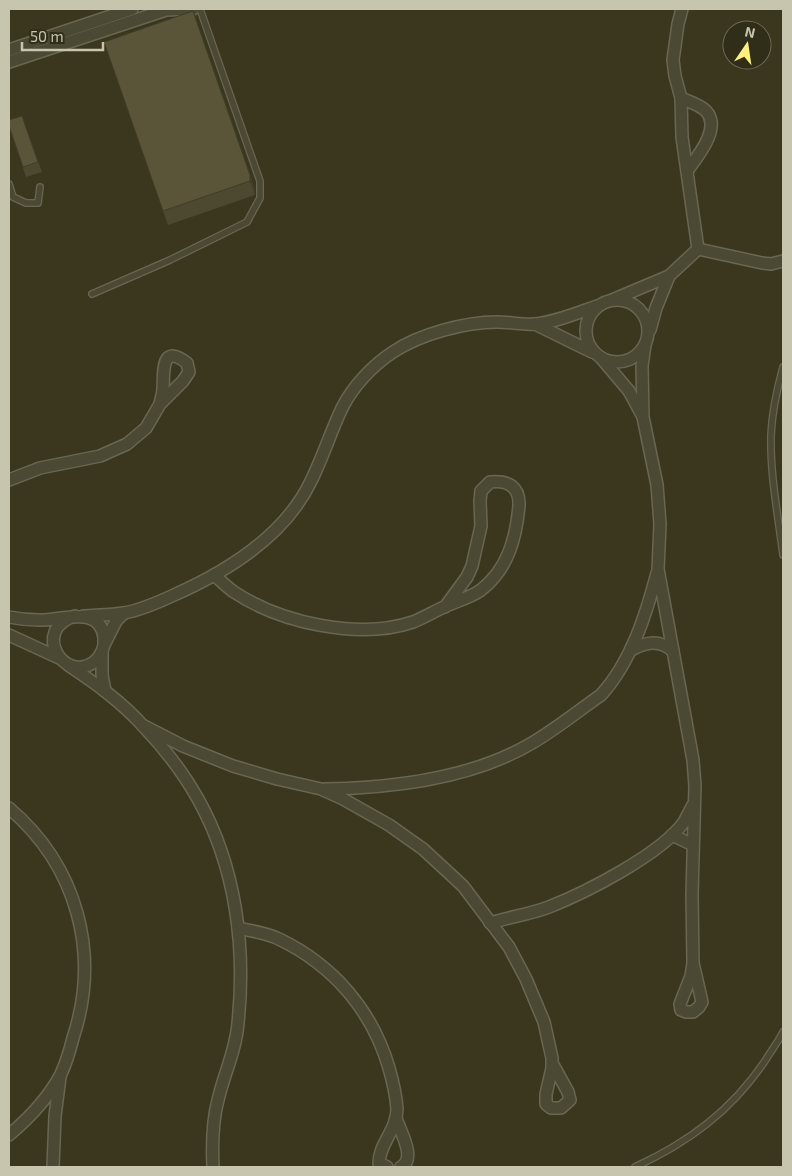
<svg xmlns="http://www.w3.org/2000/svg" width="792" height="1176" font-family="'Exo 2',sans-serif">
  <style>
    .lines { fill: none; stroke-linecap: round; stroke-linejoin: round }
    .lane-casing { stroke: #696651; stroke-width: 8 }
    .street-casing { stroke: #696651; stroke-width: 14 }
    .lane { stroke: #4b4833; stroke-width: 5.5 }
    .street { stroke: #4b4833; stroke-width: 11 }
    .wall { fill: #4d4930 }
    .shaded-wall { fill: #3f3c27 }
    .building { fill: #5a5538; stroke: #3f3c27 }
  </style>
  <rect width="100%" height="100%" fill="#3b371f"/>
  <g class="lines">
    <g class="lane-casing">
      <g id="lane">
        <polyline points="9,184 13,197 26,203 38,203 40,187"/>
        <polyline points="92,294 170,260 247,222 260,198 260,181 200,9"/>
        <path d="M783 367C777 389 772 412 771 435 770 475 778 515 783 555"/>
        <path d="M635 1167C689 1142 731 1111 765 1061 771 1051 778 1042 783 1032"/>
      </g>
    </g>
    <g class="street-casing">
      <g id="street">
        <polyline points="9,50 132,9"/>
        <polyline points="9,62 166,10 193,9"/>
        <path d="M681 98C689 102 699 104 706 111 722 128 697 157 687 171"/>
        <polyline points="698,249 762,263 771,264 783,261"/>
        <circle cx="617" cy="331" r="31"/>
        <polyline points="612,300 669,276 698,249 682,137 681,98 675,76 673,60 678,24 682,9"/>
        <polyline points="535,324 592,352"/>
        <polyline points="650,330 656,308 669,276"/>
        <polyline points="645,345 642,366 643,417 657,485 660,524 658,569 693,760 695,786 692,894 693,963 702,1002 699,1007 693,1012 686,1012 681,1010 680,1004 691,976 693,963"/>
        <polyline points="602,359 629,391 642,415"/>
        <path d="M9 480 40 468 100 456 127 444 146 428 160 404 183 381 189 372 187 363C161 343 164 371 163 388 163 393 161 399 160 404"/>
        <path d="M214 575C221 581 227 587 234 592 281 623 359 640 413 622 423 618 433 612 444 607 456 601 470 598 481 590 508 569 516 538 519 506 520 486 507 480 490 482L481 491 480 501 481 526 472 566 467 577 445 607"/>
        <path d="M83 616C96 615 111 615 124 613 141 610 159 602 174 595 228 571 285 536 311 481 323 457 331 431 342 408 353 386 373 365 393 352 420 334 465 322 497 322 510 322 523 325 535 324 556 322 577 313 597 306"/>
        <path d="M9 617C19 619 29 620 39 620 60 621 101 604 104 638 105 647 101 656 94 662 63 684 31 629 75 616"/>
        <polyline points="9,635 59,658"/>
        <polyline points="105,643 116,621 124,613"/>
        <path d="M631 650C646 642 659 639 673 651"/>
        <polyline points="102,652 102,675 105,691"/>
        <path d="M68 665C95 683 122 702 144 727 164 748 184 774 198 799 236 867 246 947 238 1023 236 1050 224 1074 218 1100 212 1122 212 1145 213 1167"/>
        <polyline points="144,726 183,746 233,766 277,779 321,789 343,799 389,825 423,849 463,886 509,947 526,979 544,1022 552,1058 552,1068 546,1094 546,1104 551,1108 561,1108 570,1100 568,1092 552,1063"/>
        <path d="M325 789C393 788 473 778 532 743 556 729 578 711 601 695 631 662 646 615 657 573"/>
        <path d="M9 808C77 866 101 953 73 1038 70 1050 66 1063 61 1074 49 1097 28 1119 9 1135"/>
        <polyline points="672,835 693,845"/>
        <path d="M490 923C510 917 531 914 549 907 587 892 661 854 684 822 687 817 690 810 693 805"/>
        <path d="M238 928C252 931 267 933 279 939 333 965 372 1010 389 1068 393 1082 396 1095 397 1109 397 1130 379 1144 379 1163L387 1167"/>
        <path d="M396 1118C400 1131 417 1159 401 1167"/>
        <polyline points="53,1167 55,1116 60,1077"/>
      </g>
    </g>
    <use href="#lane" class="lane"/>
    <use href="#street" class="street"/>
  </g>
  <g class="wall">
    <polygon points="193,11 255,189 255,195 168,225 104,42"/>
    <polygon points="22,116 42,172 26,177 9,126"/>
  </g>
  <polygon class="shaded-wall" points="193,11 255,189 255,195 250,181"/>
  <g class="building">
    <polygon points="193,11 250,175 250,181 163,211 104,42"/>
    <polygon points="22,116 38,162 23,167 9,126 9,120"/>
  </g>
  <rect width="792" height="1176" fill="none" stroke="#c8c5ae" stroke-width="20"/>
  <g transform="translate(747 45) rotate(13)"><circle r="24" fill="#302d18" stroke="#6d6a54"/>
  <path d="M0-4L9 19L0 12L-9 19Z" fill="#fff07b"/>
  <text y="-8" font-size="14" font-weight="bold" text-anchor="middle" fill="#c8c5ae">N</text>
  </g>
  <path d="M22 42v8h81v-8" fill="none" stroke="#c8c5ae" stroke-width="2.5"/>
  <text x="30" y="42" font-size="15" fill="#c8c5ae" stroke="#302d18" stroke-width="4" paint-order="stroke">50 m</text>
</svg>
